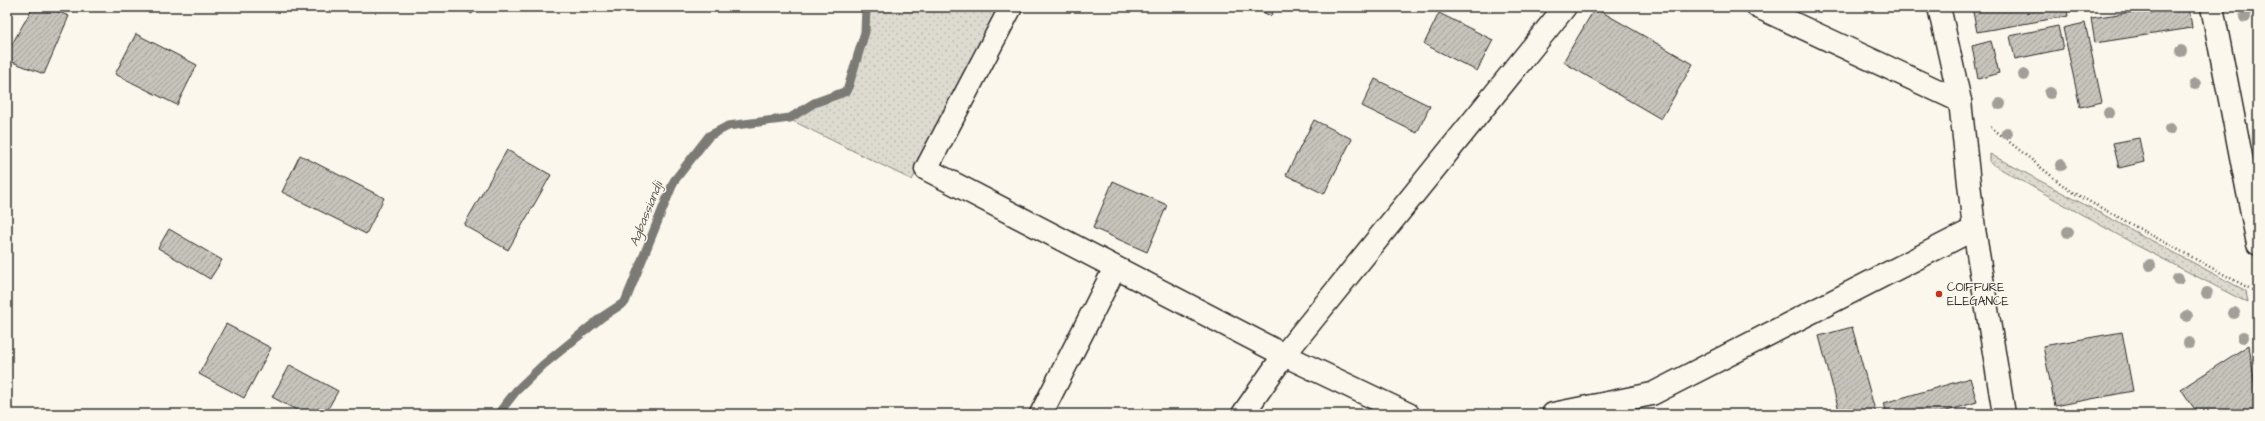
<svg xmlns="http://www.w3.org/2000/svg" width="2265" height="421" font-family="'Architects Daughter',sans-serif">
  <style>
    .grass { fill: url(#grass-dots); stroke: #84827e }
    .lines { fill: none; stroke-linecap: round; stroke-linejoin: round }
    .stream { stroke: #7b7a75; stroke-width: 9 }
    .building { fill: url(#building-hatch); stroke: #2b2b2b }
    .street-casing { stroke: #2b2b2b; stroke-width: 25 }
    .path { stroke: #2b2b2b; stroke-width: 2.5; stroke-dasharray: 1 3; stroke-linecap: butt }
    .street { stroke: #fbf7ec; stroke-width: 22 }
    .tree { fill: #a19f98 }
    .poi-dot { fill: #c8321e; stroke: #fbf7ec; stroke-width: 1.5 }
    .labels { text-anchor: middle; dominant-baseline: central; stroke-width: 3; stroke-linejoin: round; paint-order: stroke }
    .poi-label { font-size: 12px; fill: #2b2b2b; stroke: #fbf7ec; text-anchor: start }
    .water-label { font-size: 13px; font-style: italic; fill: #5a5956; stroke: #fbf7ec }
  </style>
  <defs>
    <pattern id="grass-dots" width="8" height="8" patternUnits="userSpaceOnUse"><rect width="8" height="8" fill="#dddad0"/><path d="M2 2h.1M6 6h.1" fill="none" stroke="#bebbb3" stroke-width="1.8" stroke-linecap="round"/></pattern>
    <pattern id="building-hatch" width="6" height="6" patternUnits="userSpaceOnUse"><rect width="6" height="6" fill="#c7c4bc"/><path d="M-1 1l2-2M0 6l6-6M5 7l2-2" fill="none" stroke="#a29f99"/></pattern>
  </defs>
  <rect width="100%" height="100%" fill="#fbf7ec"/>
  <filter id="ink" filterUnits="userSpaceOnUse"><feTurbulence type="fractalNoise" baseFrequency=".025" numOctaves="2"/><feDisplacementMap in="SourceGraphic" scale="8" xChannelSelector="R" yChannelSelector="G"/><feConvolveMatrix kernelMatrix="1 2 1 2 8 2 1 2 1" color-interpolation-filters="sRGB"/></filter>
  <g filter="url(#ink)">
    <g class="grass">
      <polygon points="867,7 1001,7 912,180 791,120 815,104 847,92 866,32"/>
      <polygon points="1990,154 2246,291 2248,303 2136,245 1990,163"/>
    </g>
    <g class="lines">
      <polyline class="stream" points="498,414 516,391 543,365 602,317 625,302 674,181 709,136 728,126 790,118 814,103 847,91 865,32 866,7"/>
    </g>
    <g class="building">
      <polygon points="33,7 46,7 69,16 44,74 7,60 7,53"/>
      <polygon points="459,7 475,7 472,14"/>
      <polygon points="1251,7 1274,7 1271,16"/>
      <polygon points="1972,7 2066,7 2068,16 1977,32"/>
      <polygon points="2167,7 2189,7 2192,28 2095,43 2091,18"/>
      <polygon points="1595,8 1693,64 1661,119 1563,62"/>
      <polygon points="1439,13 1493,40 1477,71 1424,44"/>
      <polygon points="2085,23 2102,102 2080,107 2063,28"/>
      <polygon points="2058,26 2063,49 2015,59 2010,36"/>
      <polygon points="136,34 197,65 177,105 115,74"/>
      <polygon points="1991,41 1999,73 1978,79 1972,46"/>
      <polygon points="1375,79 1430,106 1417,133 1362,106"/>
      <polygon points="1314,120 1352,139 1324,194 1286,175"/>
      <polygon points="2139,138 2144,162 2119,168 2113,143"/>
      <polygon points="507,150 551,175 508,250 464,225"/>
      <polygon points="300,155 384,198 366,234 282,192"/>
      <polygon points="1113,181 1167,205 1147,252 1093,228"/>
      <polygon points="169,229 222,260 210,279 158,248"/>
      <polygon points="226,324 271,348 244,398 199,374"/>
      <polygon points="1852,327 1876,414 1840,414 1819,336"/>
      <polygon points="2122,332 2133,391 2055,406 2043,346"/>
      <polygon points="2249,345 2258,408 2248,414 2198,414 2181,389"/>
      <polygon points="290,365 338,391 325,414 304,414 272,397"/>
      <polygon points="1970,378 1977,402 1937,414 1887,414 1884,403"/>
    </g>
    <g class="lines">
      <g class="street-casing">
        <g id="street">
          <polyline points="1011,7 926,169 1284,355 1408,414"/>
          <polyline points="1758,7 1960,101"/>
          <polyline points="1939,7 1960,101 1974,229 2004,414"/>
          <polyline points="2212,7 2258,244"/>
          <polyline points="1041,414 1115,268"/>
          <polyline points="1243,414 1284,355 1565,7"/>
          <polyline points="1553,414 1652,394 1974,229"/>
        </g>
      </g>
      <polyline class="path" points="1991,127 2070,191 2258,293"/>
      <use href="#street" class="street"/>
    </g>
    <g class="tree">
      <circle cx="2245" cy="17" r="6"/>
      <circle cx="2181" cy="51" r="6"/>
      <circle cx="2024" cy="75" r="6"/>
      <circle cx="2195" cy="84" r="6"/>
      <circle cx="2050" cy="93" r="6"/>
      <circle cx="2000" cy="104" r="6"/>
      <circle cx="2109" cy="113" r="6"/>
      <circle cx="2170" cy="129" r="6"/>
      <circle cx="2007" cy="133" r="6"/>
      <circle cx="2061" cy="165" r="6"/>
      <circle cx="2068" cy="232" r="6"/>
      <circle cx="2150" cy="265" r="6"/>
      <circle cx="2178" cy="279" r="6"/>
      <circle cx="2207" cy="293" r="6"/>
      <circle cx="2234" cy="313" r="6"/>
      <circle cx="2187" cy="316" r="6"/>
      <circle cx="2243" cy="337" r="6"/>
      <circle cx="2189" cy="343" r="6"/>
    </g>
  </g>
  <circle class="poi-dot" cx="1939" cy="294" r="4"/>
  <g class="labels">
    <g class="poi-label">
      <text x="1947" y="287">COIFFURE<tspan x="1947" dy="14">ELEGANCE</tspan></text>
    </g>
    <g class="water-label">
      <text transform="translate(646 214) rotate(-68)">Agbassiandji</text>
    </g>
  </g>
  <rect width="2265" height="421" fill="none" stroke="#fbf7ec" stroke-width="24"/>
  <rect x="12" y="12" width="2241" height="397" fill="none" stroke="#2b2b2b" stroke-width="1.5" filter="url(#ink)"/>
</svg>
